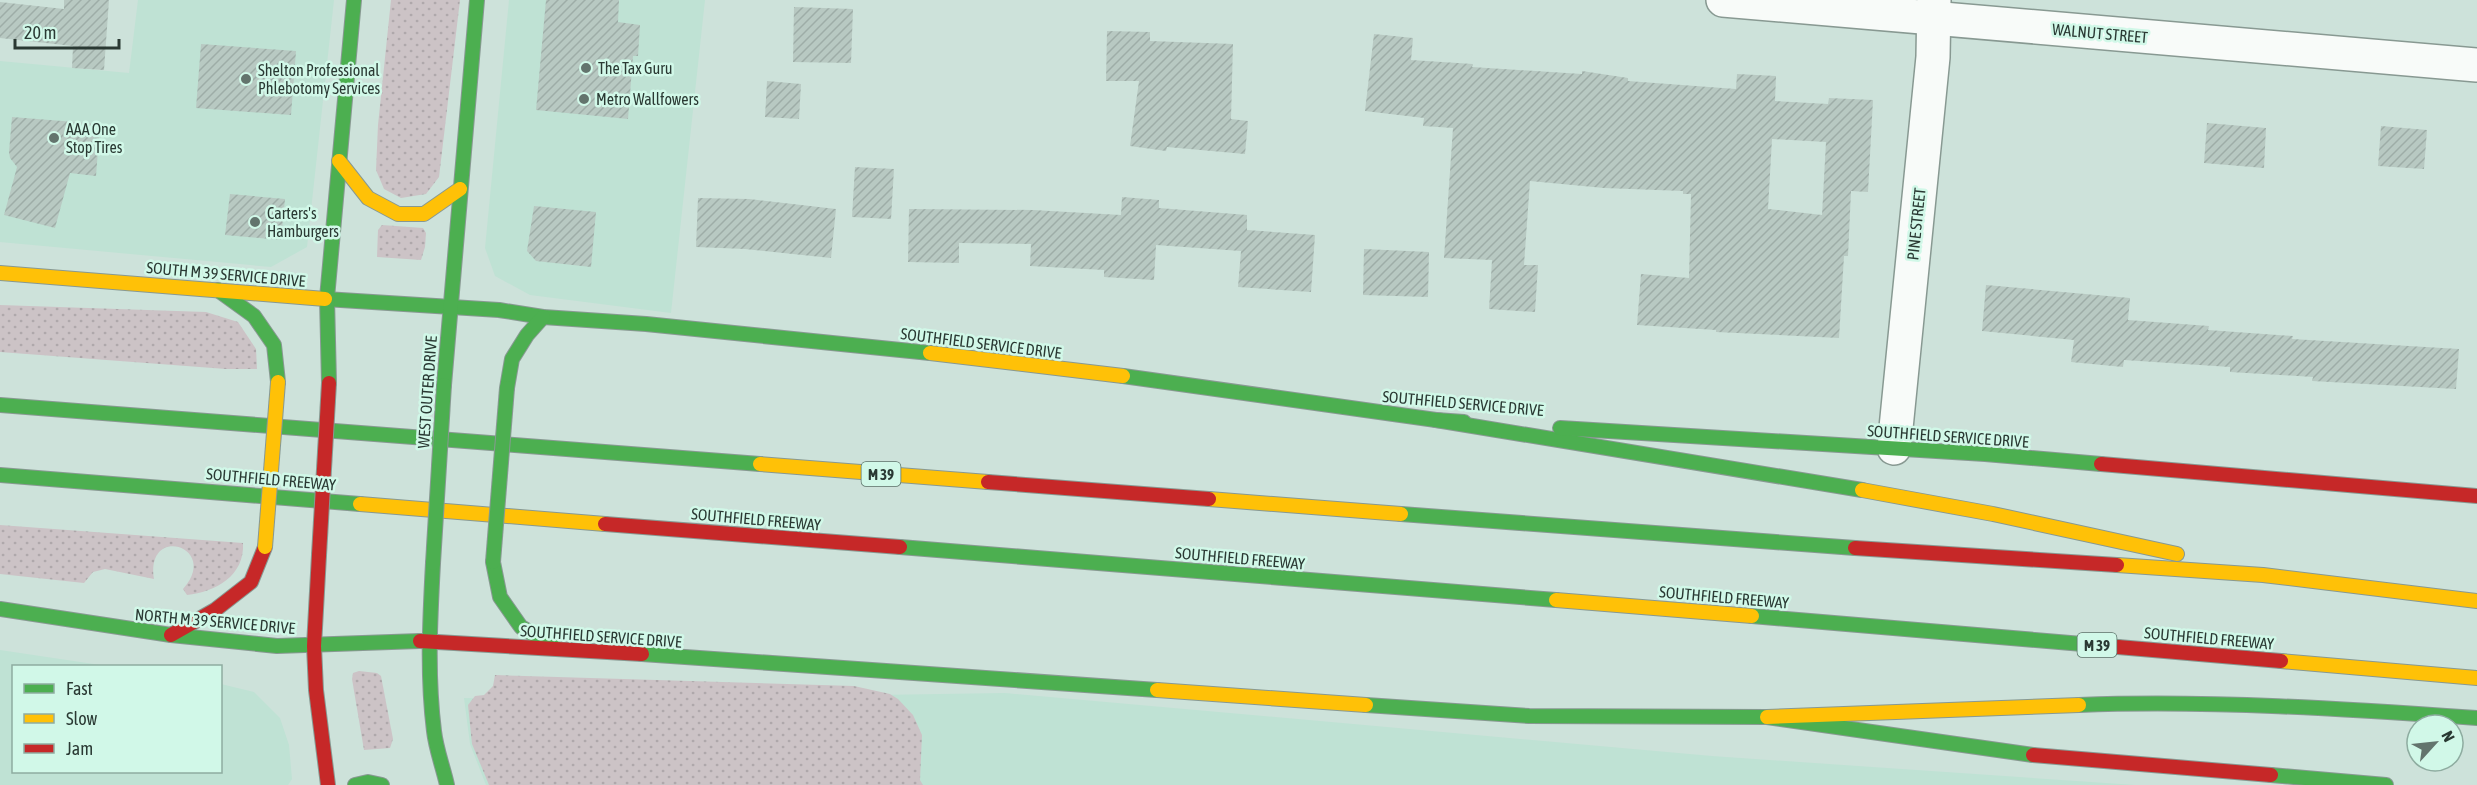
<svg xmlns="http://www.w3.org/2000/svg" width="2477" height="785" font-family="'Asap Condensed',sans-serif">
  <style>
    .built { fill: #bfe2d4 }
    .grass { fill: url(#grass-dots) }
    .building { fill: url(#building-hatch); fill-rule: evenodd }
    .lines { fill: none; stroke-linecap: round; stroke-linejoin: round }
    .street-casing { stroke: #889992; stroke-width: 36 }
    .fast-casing { stroke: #889992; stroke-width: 16 }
    .slow-casing { stroke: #889992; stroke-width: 16 }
    .jam-casing { stroke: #889992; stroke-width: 16 }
    .street { stroke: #f8fbf9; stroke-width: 33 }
    .fast { stroke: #4caf50; stroke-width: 14 }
    .slow { stroke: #ffc107; stroke-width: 14 }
    .jam { stroke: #c62828; stroke-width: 14 }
    .fast-bridge-casing { stroke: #889992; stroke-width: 16; stroke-linecap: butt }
    .slow-bridge-casing { stroke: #889992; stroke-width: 16; stroke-linecap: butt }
    .jam-bridge-casing { stroke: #889992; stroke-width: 16; stroke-linecap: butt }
    .fast-bridge { stroke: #4caf50; stroke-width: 14 }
    .slow-bridge { stroke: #ffc107; stroke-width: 14 }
    .jam-bridge { stroke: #c62828; stroke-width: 14 }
    .poi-dot { fill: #63746d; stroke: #d1f8e8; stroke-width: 2 }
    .labels { text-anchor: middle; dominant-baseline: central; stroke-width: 5; stroke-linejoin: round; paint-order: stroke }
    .shield { fill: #d1f8e8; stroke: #5c7269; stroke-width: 1.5 }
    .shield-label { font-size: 15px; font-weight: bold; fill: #2a3933 }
    .street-label { font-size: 16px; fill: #2a3933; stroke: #d1f8e8 }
    .poi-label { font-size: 16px; fill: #2a3933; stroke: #d1f8e8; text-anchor: start }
  </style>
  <defs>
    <pattern id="grass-dots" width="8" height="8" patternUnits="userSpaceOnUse" patternTransform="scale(1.5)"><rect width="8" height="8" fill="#ccc3c6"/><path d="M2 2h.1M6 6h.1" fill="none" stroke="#afa8ab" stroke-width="1.8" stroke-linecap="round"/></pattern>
    <pattern id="building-hatch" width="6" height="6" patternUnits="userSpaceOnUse" patternTransform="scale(1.5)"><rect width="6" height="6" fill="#b8c9c2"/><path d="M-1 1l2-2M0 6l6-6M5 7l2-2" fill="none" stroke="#9eada7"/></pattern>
  </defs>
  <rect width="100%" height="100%" fill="#cde2da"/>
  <g class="built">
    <polygon points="138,0 334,0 307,247 271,267 0,242 0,61 129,73"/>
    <polygon points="509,0 705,0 671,313 530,295 495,276 485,248"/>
    <polygon points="0,650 107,666 14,666 14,772 220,772 221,684 254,692 280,718 289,745 292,779 288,785 0,785"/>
    <polygon points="1005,693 1712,756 2135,785 486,785 470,744 464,698 566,700"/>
  </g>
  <g class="grass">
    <polygon points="391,0 460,0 439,177 426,194 401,198 384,189 376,170 378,125"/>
    <polygon points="382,225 423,228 426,233 425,247 421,260 377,257 378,230"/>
    <polygon points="0,305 206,312 238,322 256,349 257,369 226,369 0,352"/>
    <path d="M0 525 243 543C245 576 215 592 187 595L183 589C221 547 145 523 154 579L105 569 93 572 84 583 0 574Z"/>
    <polygon points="359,671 377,673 381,676 393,739 390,748 364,750 352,679 353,673"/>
    <polygon points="495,675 854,686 890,694 898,699 913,715 922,735 920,780 923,785 489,785 472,744 468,705 475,696 484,695 493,686"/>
  </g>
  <g class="building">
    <polygon points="64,0 109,0 104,70 72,68 73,46 0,38 0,2 64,9"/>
    <polygon points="546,0 619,0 618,22 640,25 638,56 633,56 628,119 536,110"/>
    <polygon points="794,7 853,9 851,63 793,62"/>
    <polygon points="1107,31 1150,32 1150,41 1233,44 1231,119 1248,121 1245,154 1167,147 1166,151 1130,146 1139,81 1106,81"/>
    <path d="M1374 34 1413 38 1411 60 1473 64 1472 67 1582 74V71L1628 78V81L1736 89 1737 74 1776 76 1775 101 1828 104 1829 98 1873 100 1868 192 1851 191 1848 256H1844L1839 338 1716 332V330L1637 325 1641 274 1689 278 1691 194H1683V191L1604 188 1530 181 1524 265H1538L1535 312 1489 309 1492 260 1444 258 1453 128 1423 126 1424 118 1365 111ZM1772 139 1826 142 1822 215 1768 209Z"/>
    <polygon points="201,44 296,51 291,115 196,108"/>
    <polygon points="767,81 801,84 799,119 765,117"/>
    <polygon points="12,117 100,124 96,176 70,173 55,228 4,215 17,167 10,158 9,152"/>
    <polygon points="2207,123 2266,128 2264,168 2204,163"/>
    <polygon points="2381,126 2427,130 2424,169 2378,166"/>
    <polygon points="855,167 894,169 891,219 852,217"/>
    <polygon points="230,194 285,199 281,240 225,235"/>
    <polygon points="1122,197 1159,200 1159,208 1247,215 1247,230 1315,235 1311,292 1238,287 1241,251 1156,245 1154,280 1104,277 1104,270 1030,266 1031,244 959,243 959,263 908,262 909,209 1033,210 1121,215"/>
    <polygon points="698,198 749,199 836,209 831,258 745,249 696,247"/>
    <polygon points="534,206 596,212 591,267 536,261 527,251"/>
    <polygon points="1364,249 1429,252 1428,297 1363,295"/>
    <polygon points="1986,285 2130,298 2128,320 2209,326 2208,330 2293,336 2292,339 2459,349 2456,389 2312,381 2313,377 2230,372 2230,367 2124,360 2123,367 2071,362 2074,340 1982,331"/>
  </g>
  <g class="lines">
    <g class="street-casing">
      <g id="street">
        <polyline points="1723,0 2477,65"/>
        <polyline points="1894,448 1933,57 1934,0"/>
      </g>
    </g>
    <g class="fast-casing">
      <g id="fast">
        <polyline points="218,290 254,316 274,345 278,382"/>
        <polyline points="325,299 499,310 543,317 646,324 930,353"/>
        <polyline points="1123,376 1436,420 1464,422"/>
        <polyline points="329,383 327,298 354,0"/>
        <polyline points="444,385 477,0"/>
        <polyline points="507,388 512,359 527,335 543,317"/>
        <polyline points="0,405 760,464"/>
        <polyline points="1436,420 1862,490"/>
        <polyline points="1560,428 1985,454 2101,464"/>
        <polyline points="0,475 360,504"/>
        <polyline points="1401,514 1855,548"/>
        <polyline points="900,547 1556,600"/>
        <polyline points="493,562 500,597 521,627 555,647"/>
        <path d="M433 563C430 619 427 675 434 731 436 749 443 767 447 785"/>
        <polyline points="0,609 171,635 277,646 420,641"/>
        <polyline points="1752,616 2118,647"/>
        <polyline points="642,654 1157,690"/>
        <polyline points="1366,705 1529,716 1767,717 2033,755"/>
        <path d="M2079 705C2212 700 2345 709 2477 718"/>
        <polyline points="2271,775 2386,785"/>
        <polyline points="355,785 368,782 382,785"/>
      </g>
    </g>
    <g class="slow-casing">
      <g id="slow">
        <polyline points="339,161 368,198 398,214 424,214 460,189"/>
        <polyline points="0,273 325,299"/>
        <polyline points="930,353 1123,376"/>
        <polyline points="760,464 988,482"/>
        <polyline points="1862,490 1993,514 2177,554"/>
        <polyline points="1209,499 1401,514"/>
        <polyline points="360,504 605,524"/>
        <polyline points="2117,565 2263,575 2477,601"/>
        <polyline points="1556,600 1752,616"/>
        <polyline points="2281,661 2477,678"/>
        <polyline points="1157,690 1366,705"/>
        <polyline points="1767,717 2079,705"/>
      </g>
    </g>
    <g class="jam-casing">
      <g id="jam">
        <polyline points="2101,464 2477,496"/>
        <polyline points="988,482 1209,499"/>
        <polyline points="605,524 900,547"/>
        <polyline points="1855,548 2117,565"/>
        <polyline points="319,555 314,646 316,690 328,785"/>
        <polyline points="171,635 215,610 251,582 265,547"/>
        <polyline points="420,641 642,654"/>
        <polyline points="2118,647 2281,661"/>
        <polyline points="2033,755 2271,775"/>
      </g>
    </g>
    <use href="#street" class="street"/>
    <use href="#fast" class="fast"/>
    <use href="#slow" class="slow"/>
    <use href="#jam" class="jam"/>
    <g class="fast-bridge-casing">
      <g id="fast-bridge">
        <polyline points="493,562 507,388"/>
        <polyline points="433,563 444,385"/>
      </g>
    </g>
    <g class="slow-bridge-casing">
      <polyline id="slow-bridge" points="265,547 278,382"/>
    </g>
    <g class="jam-bridge-casing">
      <polyline id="jam-bridge" points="319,555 329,383"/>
    </g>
    <use href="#fast-bridge" class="fast-bridge"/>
    <use href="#slow-bridge" class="slow-bridge"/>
    <use href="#jam-bridge" class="jam-bridge"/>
  </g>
  <g class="poi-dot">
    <circle cx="586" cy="68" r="6"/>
    <circle cx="246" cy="79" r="6"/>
    <circle cx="584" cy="99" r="6"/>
    <circle cx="54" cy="138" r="6"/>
    <circle cx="255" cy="222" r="6"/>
  </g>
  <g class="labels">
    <g class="shield">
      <rect x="861.5" y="462" width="39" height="24" rx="4.5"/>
      <rect x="2077.5" y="633" width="39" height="24" rx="4.5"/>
    </g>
    <g class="shield-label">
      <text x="881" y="474">M 39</text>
      <text x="2097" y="645">M 39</text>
    </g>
    <g class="street-label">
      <text transform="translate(2100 33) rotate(5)">WALNUT STREET</text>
      <text transform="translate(1916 224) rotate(-84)">PINE STREET</text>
      <text transform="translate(226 274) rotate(5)">SOUTH M 39 SERVICE DRIVE</text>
      <text transform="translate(981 343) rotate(7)">SOUTHFIELD SERVICE DRIVE</text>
      <text transform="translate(427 392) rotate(-86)">WEST OUTER DRIVE</text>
      <text transform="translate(1463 403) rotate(5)">SOUTHFIELD SERVICE DRIVE</text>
      <text transform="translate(1948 436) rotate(4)">SOUTHFIELD SERVICE DRIVE</text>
      <text transform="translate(271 479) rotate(5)">SOUTHFIELD FREEWAY</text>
      <text transform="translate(756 519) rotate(5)">SOUTHFIELD FREEWAY</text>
      <text transform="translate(1240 558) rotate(5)">SOUTHFIELD FREEWAY</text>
      <text transform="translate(1724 597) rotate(5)">SOUTHFIELD FREEWAY</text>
      <text transform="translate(215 621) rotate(5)">NORTH M 39 SERVICE DRIVE</text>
      <text transform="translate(601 636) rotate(4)">SOUTHFIELD SERVICE DRIVE</text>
      <text transform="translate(2209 638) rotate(5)">SOUTHFIELD FREEWAY</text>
    </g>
    <g class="poi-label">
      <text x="598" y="68">The Tax Guru</text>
      <text x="258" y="70">Shelton Professional<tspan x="258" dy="18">Phlebotomy Services</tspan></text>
      <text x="596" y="99">Metro Wallfowers</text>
      <text x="66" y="129">AAA One<tspan x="66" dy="18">Stop Tires</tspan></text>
      <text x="267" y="213">Carters's<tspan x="267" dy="18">Hamburgers</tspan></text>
    </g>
  </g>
  <rect x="12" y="665" width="210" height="108" fill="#d1f8e8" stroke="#8eaca0" stroke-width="1.5"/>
  <rect x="24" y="684" width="30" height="9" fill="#4caf50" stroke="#8eaca0" stroke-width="1.5"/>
  <text x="66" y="695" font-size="18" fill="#2a3933">Fast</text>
  <rect x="24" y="714" width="30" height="9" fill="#ffc107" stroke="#8eaca0" stroke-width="1.5"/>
  <text x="66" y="725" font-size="18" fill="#2a3933">Slow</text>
  <rect x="24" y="744" width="30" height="9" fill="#c62828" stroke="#8eaca0" stroke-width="1.5"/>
  <text x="66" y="755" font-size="18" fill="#2a3933">Jam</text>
  <g transform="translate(2435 743) rotate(63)"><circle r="28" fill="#d1f8e8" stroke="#8eaca0" stroke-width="1.5"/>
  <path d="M0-4.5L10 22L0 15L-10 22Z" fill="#63746d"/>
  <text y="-9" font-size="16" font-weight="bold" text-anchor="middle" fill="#2a3933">N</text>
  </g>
  <path d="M15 39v9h104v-9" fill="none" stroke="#2a3933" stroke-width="3"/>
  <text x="24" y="39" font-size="18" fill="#2a3933" stroke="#d1f8e8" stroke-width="4.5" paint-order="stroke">20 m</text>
</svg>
